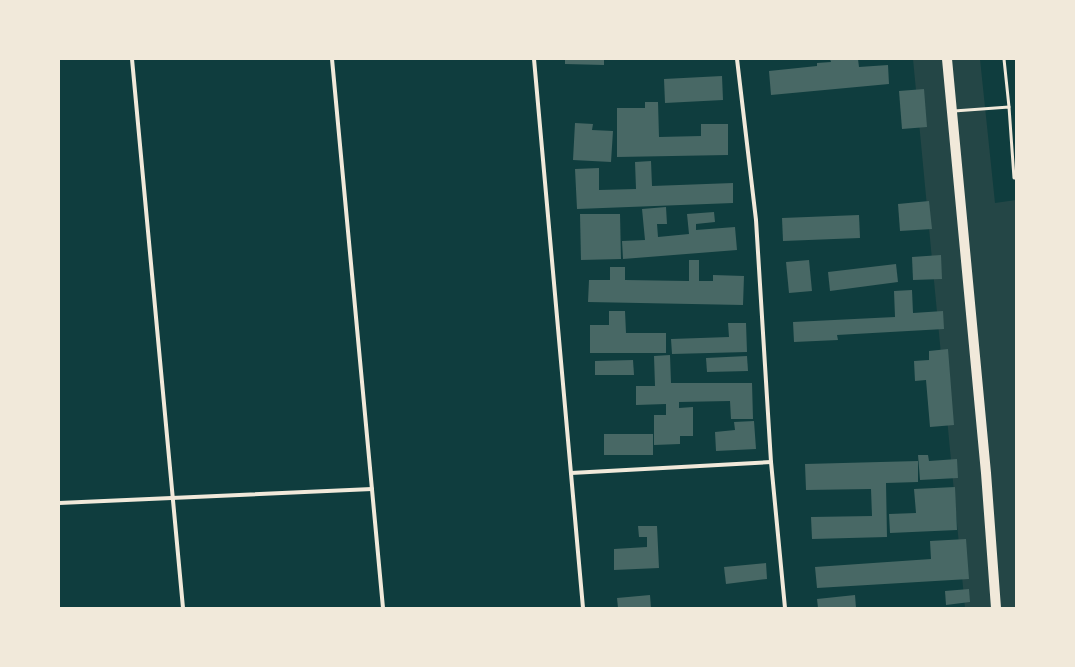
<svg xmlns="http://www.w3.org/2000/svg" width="1075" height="667" font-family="Merriweather,serif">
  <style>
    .green { fill: #244646 }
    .building { fill: #486865 }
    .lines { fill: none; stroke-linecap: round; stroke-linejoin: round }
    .service { stroke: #f1e9da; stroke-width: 3 }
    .minor { stroke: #f1e9da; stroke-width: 4 }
    .primary { stroke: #f1e9da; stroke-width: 10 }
  </style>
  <rect width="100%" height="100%" fill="#0f3d3e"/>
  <polygon class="green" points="913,59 980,59 995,203 1016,200 1016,608 965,608"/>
  <g class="building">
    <polygon points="565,59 604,59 604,65 565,64"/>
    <polygon points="830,59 858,59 859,67 888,65 889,84 771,95 769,71 817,66 817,63 831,62"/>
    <polygon points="722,76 723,100 665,103 664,79"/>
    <polygon points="924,89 927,127 902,129 899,91"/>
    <polygon points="645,102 658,102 659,137 701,136 701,124 728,124 728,155 617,157 617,108 645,108"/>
    <polygon points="575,123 593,124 592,130 613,131 611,162 573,160"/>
    <polygon points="651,161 652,186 733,183 733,203 577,209 575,169 599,168 599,190 636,189 635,162"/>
    <polygon points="929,201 932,229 900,231 898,204"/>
    <polygon points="666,207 667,224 657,224 658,237 689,234 687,214 714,212 715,222 696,224 696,230 735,227 737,250 623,259 622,241 645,240 642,209"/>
    <polygon points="580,214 620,214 621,259 581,260"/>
    <polygon points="859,215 860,238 783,241 782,218"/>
    <polygon points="941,255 942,279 913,280 912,257"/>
    <polygon points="689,260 699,260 699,281 713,281 713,275 744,276 743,305 588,302 589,280 610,280 610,267 625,267 625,280 689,281"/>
    <polygon points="809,260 812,291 789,293 786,262"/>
    <polygon points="896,264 898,282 830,291 828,272"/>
    <polygon points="912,290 913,313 943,311 944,329 837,335 838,340 794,342 793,322 895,317 894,291"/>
    <polygon points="609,311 625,311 626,333 666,333 666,353 590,353 590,325 609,325"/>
    <polygon points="728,323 746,323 747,352 672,354 671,339 729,337"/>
    <polygon points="948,349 954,425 930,427 926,380 915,381 914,361 929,360 929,351"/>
    <polygon points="670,355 671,383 752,383 753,419 731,419 730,401 679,402 679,408 693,407 693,436 680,436 680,444 654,445 654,415 666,415 666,404 636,405 636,386 655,386 654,356"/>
    <polygon points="747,356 748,371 707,372 706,358"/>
    <polygon points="633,360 634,375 595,375 595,361"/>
    <polygon points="754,421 756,449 716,451 715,432 735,430 734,422"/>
    <rect x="604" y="434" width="49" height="21"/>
    <polygon points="918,455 928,455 929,461 957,459 958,478 920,480"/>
    <polygon points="918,461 918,482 886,483 887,537 812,539 811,517 872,516 871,489 806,490 805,464"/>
    <polygon points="955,487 957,530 890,533 889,514 916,513 914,489"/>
    <polygon points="638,526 657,526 659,568 614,570 614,549 647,547 647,537 639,537"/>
    <polygon points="966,539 969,579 817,588 815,567 931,559 930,541"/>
    <polygon points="766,563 767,579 726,584 724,567"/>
    <polygon points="969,589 970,602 946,605 945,591"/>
    <polygon points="650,595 651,608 618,608 617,598"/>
    <polygon points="855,595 856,608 818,608 817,599"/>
  </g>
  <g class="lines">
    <g class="service">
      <polyline points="1004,59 1009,107"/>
      <polyline points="954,111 1009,107 1014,178 1016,178"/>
    </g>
    <g class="minor">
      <polyline points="132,59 183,608"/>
      <polyline points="332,59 383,608"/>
      <polyline points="534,59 583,608"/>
      <polyline points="737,59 756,220 771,462 785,608"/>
      <polyline points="571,473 771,462"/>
      <polyline points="59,503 372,489"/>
    </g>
    <polyline class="primary" points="947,59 986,473 996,608"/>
  </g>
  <rect width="1075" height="667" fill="none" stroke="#f1e9da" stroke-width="120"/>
</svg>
